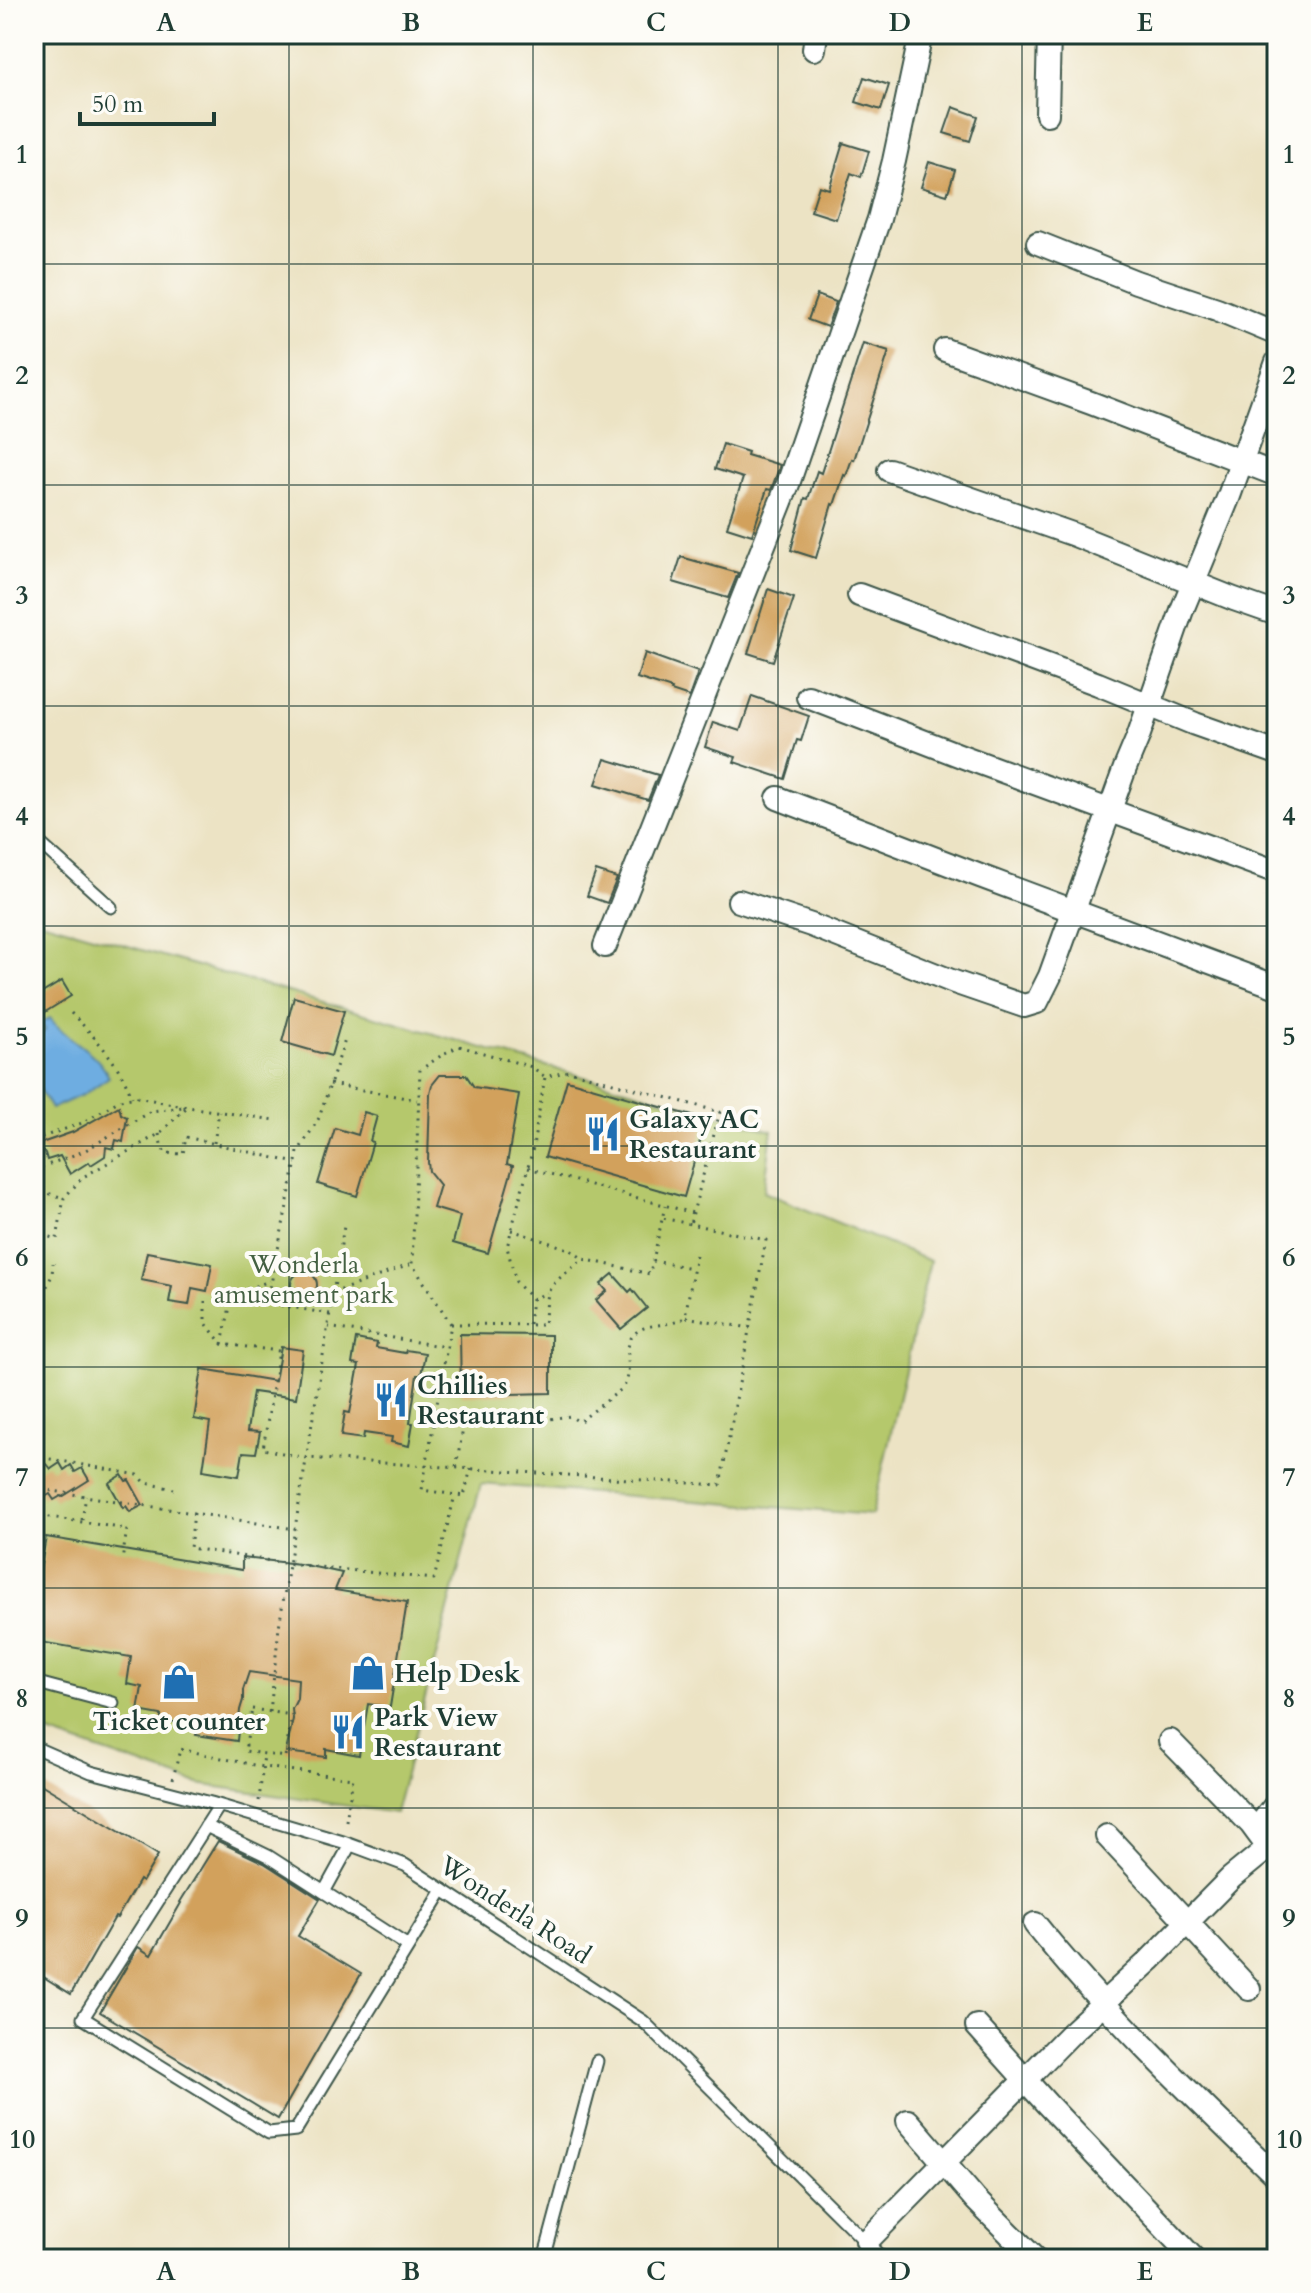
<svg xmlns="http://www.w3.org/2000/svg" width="1311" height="2293" font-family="Cardo,serif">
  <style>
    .green { fill: #b5c86c; stroke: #6a8250; stroke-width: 2 }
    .water { fill: #6eade1; stroke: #46758a; stroke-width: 2 }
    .building { fill: #d2a15b }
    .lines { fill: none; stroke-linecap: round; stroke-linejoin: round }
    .lane-casing { stroke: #3e564a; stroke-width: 15 }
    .street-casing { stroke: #3e564a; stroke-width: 26 }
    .path { stroke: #3e564a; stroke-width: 3; stroke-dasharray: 2 6; stroke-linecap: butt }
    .lane { stroke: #fff; stroke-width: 11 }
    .street { stroke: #fff; stroke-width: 22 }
    .grid { fill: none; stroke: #1f3d34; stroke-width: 2; stroke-opacity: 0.55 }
    .labels { text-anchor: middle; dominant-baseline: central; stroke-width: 8; stroke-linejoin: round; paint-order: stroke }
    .poi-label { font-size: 26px; font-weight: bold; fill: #1f3d34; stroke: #fdfcf7; text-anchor: start }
    .park-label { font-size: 26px; fill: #446042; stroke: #fdfcf7 }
    .street-label { font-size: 26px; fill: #1f3d34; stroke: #fdfcf7 }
    .neatline { fill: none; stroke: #1f3d34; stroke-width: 3 }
    .grid-label { font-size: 26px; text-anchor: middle; font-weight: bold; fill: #1f3d34 }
  </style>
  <rect width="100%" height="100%" fill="#fdfcf7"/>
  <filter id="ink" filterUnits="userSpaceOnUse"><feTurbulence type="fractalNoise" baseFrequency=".0125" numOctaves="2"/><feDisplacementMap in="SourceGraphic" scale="16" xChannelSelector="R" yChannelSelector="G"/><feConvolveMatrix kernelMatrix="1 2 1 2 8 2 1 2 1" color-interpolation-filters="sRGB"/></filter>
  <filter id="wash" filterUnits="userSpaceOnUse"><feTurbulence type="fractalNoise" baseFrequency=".006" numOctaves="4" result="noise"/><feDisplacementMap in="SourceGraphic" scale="32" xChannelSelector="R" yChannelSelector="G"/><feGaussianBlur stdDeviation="1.8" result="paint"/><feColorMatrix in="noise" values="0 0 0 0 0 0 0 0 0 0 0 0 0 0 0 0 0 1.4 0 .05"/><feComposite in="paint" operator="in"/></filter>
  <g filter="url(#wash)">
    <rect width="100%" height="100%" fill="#ece3c4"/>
    <polygon class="green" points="34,919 772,1131 764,1192 930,1261 872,1515 481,1484 395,1813 198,1784 34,1728"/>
    <path class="water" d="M50 1018C68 1042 95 1048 109 1077L84 1094 51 1109 39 1089 34 1027 39 1024 42 1033 45 1030 41 1023Z"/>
    <g id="blocks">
      <g class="building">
        <polygon points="864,77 889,85 881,110 856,102"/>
        <polygon points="953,107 978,116 970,141 944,133"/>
        <polygon points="843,143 869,151 861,177 851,173 836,219 811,211 819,186 829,189"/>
        <polygon points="929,162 955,170 947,195 921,187"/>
        <polygon points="817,295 836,302 827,327 808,320"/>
        <polygon points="863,343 889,351 854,460 852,459 846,476 844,475 834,505 832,504 816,558 791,550 805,498 808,499 817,471 821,473"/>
        <polygon points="723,444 748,452 747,455 780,465 771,490 767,489 752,535 727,527 743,478 715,469"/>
        <polygon points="681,557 738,573 728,598 673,582"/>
        <polygon points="768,589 794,598 773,661 748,653"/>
        <polygon points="645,653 698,672 689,697 671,691 672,689 637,678"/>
        <polygon points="752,696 809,716 801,741 797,740 785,779 734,762 736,757 705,747 713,722 740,731"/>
        <polygon points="605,759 658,775 648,800 596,784"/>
        <polygon points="596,871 617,878 607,903 587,896"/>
        <polygon points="62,981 71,996 34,1019 34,998"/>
        <polygon points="294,997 344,1011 331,1056 282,1042"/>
        <polygon points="440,1075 466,1075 474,1087 519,1094 507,1164 513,1166 488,1253 453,1243 460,1216 433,1208 440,1185 429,1171 428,1162 430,1093 432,1085"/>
        <polygon points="567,1080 706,1120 684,1197 545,1157"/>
        <polygon points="119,1106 121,1114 127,1117 123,1142 116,1140 114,1149 106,1147 105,1156 91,1165 89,1162 70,1174 60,1156 47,1160 45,1153 36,1145 73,1132"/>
        <polygon points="364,1112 377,1116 370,1141 373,1142 357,1196 318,1184 335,1128 358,1135"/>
        <polygon points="147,1252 212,1264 207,1291 192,1288 189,1305 169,1302 172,1286 141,1280"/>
        <circle cx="304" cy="1285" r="13"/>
        <polygon points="613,1274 629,1292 632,1289 647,1308 621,1329 596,1300 607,1291 601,1284"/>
        <polygon points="460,1334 551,1335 551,1393 461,1395"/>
        <polygon points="356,1339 377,1343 376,1348 405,1353 406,1350 425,1353 421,1375 417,1375 410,1423 413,1423 409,1446 391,1442 392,1437 364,1433 363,1439 341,1436 345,1412 350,1413 359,1365 352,1364"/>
        <polygon points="281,1347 303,1350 296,1398 253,1392 247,1431 260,1432 256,1453 243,1452 239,1476 203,1470 210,1422 194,1419 202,1369 275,1381"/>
        <polygon points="60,1463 64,1470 71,1465 75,1472 82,1468 89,1480 62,1497 61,1496 54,1500 50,1494 43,1498 34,1482 34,1472 47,1464 51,1469"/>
        <polygon points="122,1475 126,1481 129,1480 143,1505 130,1512 126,1506 123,1508 109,1483"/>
        <polygon points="46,1537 242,1570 242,1558 300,1564 342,1573 335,1590 407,1602 390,1707 368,1704 359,1755 326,1749 326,1757 286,1752 293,1719 292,1709 297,1699 298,1679 249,1672 243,1690 243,1700 240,1710 237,1741 196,1735 199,1726 161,1720 161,1715 138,1711 142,1687 127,1684 131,1657 34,1641 34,1604"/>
        <polygon points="34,1780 158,1855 142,1882 139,1880 117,1918 115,1917 71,1994 34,1971"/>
        <polygon points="218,1841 264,1863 320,1899 298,1936 361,1974 278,2119 100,2012 138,1947 151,1955 181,1903 180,1902"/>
      </g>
    </g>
  </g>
  <g filter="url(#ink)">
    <use href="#blocks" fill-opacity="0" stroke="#3e564a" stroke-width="2"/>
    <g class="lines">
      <g class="lane-casing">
        <g id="lane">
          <polyline points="34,838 111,907"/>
          <polyline points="34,1682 113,1703"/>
          <polyline points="34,1747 91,1772 211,1803 343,1842 405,1865 643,2021 883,2259"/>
          <polyline points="219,1806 83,2018 269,2133 296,2130 443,1890"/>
          <polyline points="206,1826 268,1856 408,1946"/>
          <polyline points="324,1892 350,1845"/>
          <polyline points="544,2259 597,2061"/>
        </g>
      </g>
      <g class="street-casing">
        <g id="street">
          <polyline points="814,49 816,34"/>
          <polyline points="1047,114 1049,34"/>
          <polyline points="1038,243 1136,282 1217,309 1277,334"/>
          <polyline points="945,350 1091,403 1277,475"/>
          <polyline points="889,470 1072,534 1234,599 1277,614"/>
          <polyline points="859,595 1098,684 1195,724 1277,753"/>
          <polyline points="808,697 964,757 1277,872"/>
          <polyline points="778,798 980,876 1277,987"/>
          <polyline points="739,901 811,925 954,982 1024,1006 1037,1002 1050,976 1125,768 1138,737 1182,610 1229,496 1277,362"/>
          <polyline points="605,946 788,484 879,219 894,161 921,34"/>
          <polyline points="1256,1830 1277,1803"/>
          <polyline points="1107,1836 1249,1989"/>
          <path d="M1035 1924C1108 2015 1193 2096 1277 2177"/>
          <polyline points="977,2026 1047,2104 1194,2259"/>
          <polyline points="908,2121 976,2200 1035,2259"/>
          <polyline points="867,2241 1073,2031 1150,1960 1231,1878 1264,1851 1265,1843 1251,1824 1170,1741"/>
        </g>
      </g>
      <g class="path">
        <path d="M71 1013C97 1039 119 1063 132 1097"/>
        <polyline points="330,1084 417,1100"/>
        <polyline points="159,1134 161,1144 165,1153 183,1154 186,1137 296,1163"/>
        <polyline points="34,1140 82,1123 120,1100 137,1097 188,1107 275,1120"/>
        <polyline points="214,1143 219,1111"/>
        <polyline points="528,1168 693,1213"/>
        <polyline points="34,1170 84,1151 151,1111 183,1107"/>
        <polyline points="34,1189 64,1198"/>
        <polyline points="511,1230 569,1249 582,1258"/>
        <polyline points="34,1233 57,1239 64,1198 83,1177 159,1134 187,1107"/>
        <polyline points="696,1255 685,1317 750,1328"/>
        <polyline points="653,1261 692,1268"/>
        <polyline points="333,1293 412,1264"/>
        <polyline points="532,1299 547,1293"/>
        <polyline points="205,1301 205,1322 222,1344 279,1351 263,1449 307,1458 720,1485 766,1240 662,1218"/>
        <polyline points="330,1314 267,1303 298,1152 319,1118 345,1040"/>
        <polyline points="34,1316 52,1275 53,1263"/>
        <polyline points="451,1324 544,1325 548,1292 556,1281 583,1259 650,1274 665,1206"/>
        <polyline points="529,1324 532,1299 516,1282 507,1247 532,1152 545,1077 569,1071 720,1112 690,1224"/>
        <polyline points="328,1327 446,1347"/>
        <polyline points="222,1344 231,1302 244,1290 270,1281"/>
        <polyline points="34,1387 46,1388"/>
        <polyline points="34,1456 138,1475 146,1483 174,1489"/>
        <path d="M456 1467 465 1418 550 1419 570 1416 579 1422 623 1388C633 1373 625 1359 629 1343 637 1318 670 1330 685 1317"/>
        <polyline points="471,1468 464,1496 422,1490 451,1324 412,1264 420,1070 445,1053 459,1046 532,1067 545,1077"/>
        <polyline points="34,1488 295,1529"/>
        <polyline points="194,1513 190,1548 290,1564 434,1579 455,1495"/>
        <polyline points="82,1520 86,1496"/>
        <polyline points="34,1535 37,1515 127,1529 122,1561"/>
        <polygon points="252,1709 292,1715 285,1757 245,1751"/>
        <polyline points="270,1712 279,1627 344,1226"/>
        <polyline points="173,1779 180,1749 263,1767 353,1778 345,1827"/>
        <polyline points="259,1801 264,1754"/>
      </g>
      <use href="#lane" class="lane"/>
      <use href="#street" class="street"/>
    </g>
  </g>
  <path class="grid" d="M289 34V2259M533 34V2259M778 34V2259M1022 34V2259M34 264H1277M34 485H1277M34 706H1277M34 926H1277M34 1146H1277M34 1367H1277M34 1588H1277M34 1808H1277M34 2028H1277"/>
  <defs>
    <g id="restaurant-bare" transform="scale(2.76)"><path d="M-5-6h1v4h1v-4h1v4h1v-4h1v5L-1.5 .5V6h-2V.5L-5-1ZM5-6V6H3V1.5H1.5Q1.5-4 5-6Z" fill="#1f6fb2" stroke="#fdfcf7" stroke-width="2.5" paint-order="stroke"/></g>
    <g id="shop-bare" transform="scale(2.76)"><path d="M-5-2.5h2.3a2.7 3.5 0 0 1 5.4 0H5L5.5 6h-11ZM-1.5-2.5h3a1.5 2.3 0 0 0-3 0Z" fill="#1f6fb2" stroke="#fdfcf7" stroke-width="2.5" paint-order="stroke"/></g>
  </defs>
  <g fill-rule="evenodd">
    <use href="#restaurant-bare" x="603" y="1134"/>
    <use href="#restaurant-bare" x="391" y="1400"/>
    <use href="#shop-bare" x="368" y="1673"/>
    <use href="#shop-bare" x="179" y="1682"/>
    <use href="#restaurant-bare" x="348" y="1732"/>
  </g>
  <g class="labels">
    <g class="poi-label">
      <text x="629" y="1119">Galaxy AC<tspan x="629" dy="30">Restaurant</tspan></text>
      <text x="417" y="1385">Chillies<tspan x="417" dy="30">Restaurant</tspan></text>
      <text x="394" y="1673">Help Desk</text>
      <text x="374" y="1717">Park View<tspan x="374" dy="30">Restaurant</tspan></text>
      <text x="179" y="1721" text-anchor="middle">Ticket counter</text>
    </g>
    <g class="park-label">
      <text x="304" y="1264">Wonderla<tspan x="304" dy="30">amusement park</tspan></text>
    </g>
    <g class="street-label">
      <text transform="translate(515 1910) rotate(33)">Wonderla Road</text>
    </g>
  </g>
  <rect width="1311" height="2293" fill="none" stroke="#fdfcf7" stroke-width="88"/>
  <path d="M80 112v12h134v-12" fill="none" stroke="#1f3d34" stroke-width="4"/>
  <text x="92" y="112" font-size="24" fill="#1f3d34" stroke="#fdfcf7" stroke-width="6" paint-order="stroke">50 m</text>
  <rect x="44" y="44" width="1223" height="2205" class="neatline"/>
  <g class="grid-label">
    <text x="166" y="31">A</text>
    <text x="411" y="31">B</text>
    <text x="656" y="31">C</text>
    <text x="900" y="31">D</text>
    <text x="1145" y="31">E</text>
    <text x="22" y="163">1</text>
    <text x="1289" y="163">1</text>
    <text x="22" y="384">2</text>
    <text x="1289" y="384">2</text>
    <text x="22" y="604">3</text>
    <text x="1289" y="604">3</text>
    <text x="22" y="825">4</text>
    <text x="1289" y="825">4</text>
    <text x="22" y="1045">5</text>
    <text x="1289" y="1045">5</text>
    <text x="22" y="1266">6</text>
    <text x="1289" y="1266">6</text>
    <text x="22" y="1486">7</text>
    <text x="1289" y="1486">7</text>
    <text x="22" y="1707">8</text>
    <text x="1289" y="1707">8</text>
    <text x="22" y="1927">9</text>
    <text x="1289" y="1927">9</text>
    <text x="22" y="2148">10</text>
    <text x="1289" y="2148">10</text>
    <text x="166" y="2280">A</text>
    <text x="411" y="2280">B</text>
    <text x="656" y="2280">C</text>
    <text x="900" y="2280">D</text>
    <text x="1145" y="2280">E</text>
  </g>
</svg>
